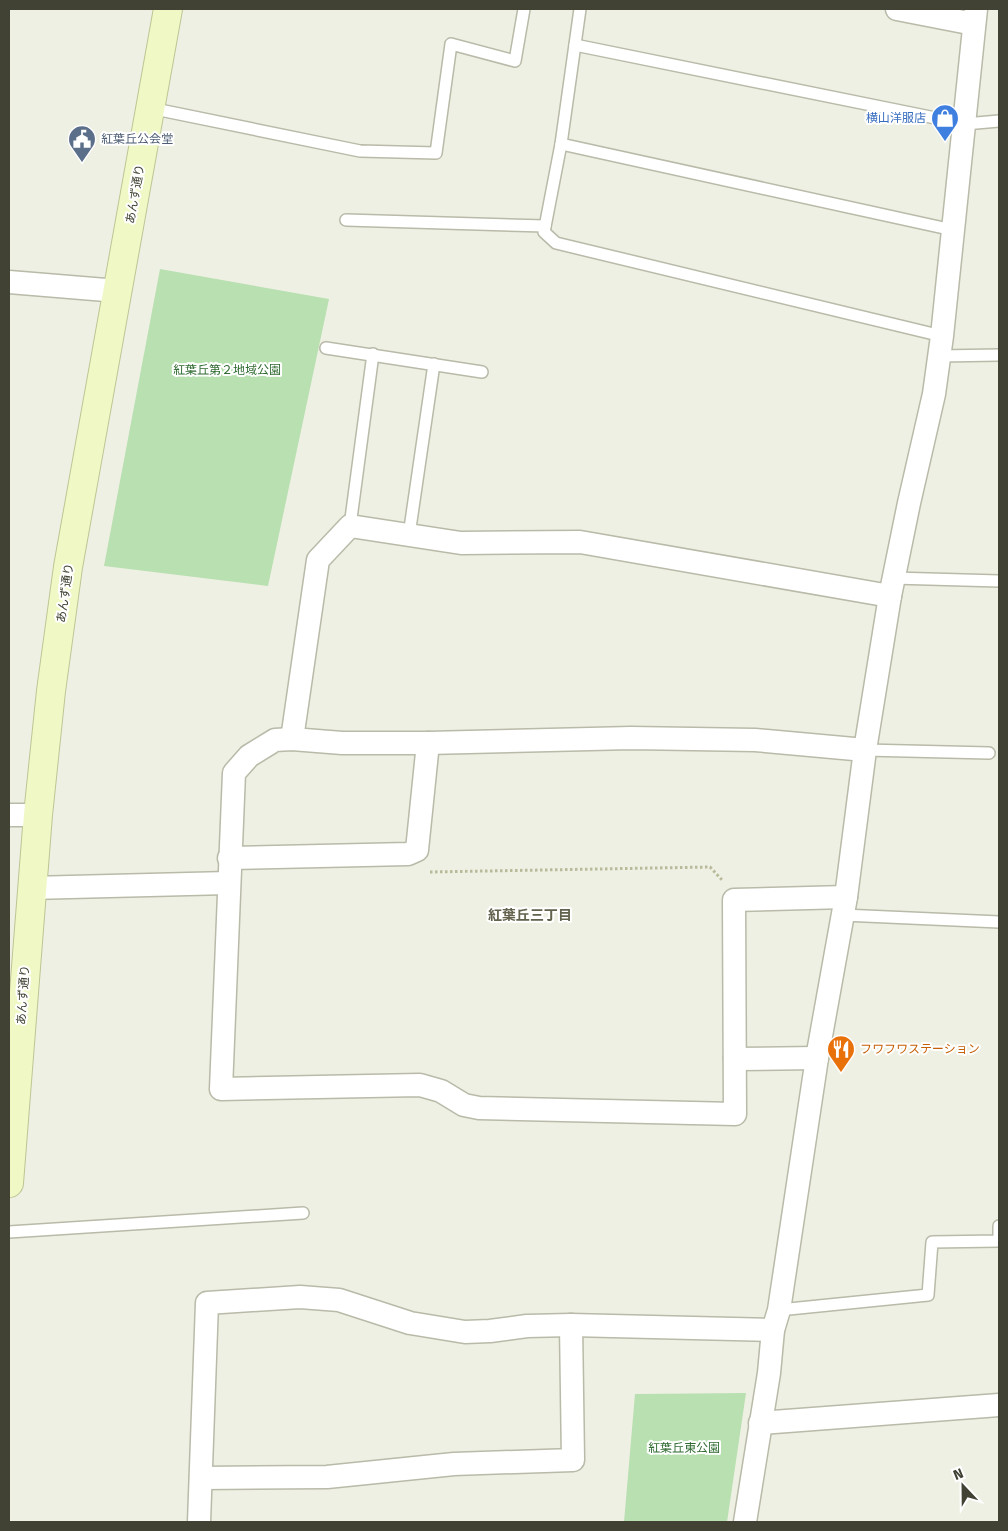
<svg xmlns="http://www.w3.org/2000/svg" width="1008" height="1531" font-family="'Fira Sans','Noto Sans JP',sans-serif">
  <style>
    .green { fill: #b8e0b0 }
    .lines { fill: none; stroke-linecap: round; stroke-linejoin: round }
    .lane-casing { stroke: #b9baa8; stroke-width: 14 }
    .street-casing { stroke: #b9baa8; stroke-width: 25 }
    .secondary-casing { stroke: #bec594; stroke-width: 30 }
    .path { stroke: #b9ba9a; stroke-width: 3; stroke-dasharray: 2.5 2.5; stroke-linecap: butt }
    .lane { stroke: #fff; stroke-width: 11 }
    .street { stroke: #fff; stroke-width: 22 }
    .secondary { stroke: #f0f8c6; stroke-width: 28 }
    .labels { text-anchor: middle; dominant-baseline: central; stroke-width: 4; stroke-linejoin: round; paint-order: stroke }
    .shop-label { font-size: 12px; fill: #366cbe; stroke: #fff; text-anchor: end }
    .service-label { font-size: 12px; fill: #4e5e75; stroke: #fff; text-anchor: start }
    .street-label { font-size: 12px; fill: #414134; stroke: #fff }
    .park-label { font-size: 12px; fill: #2f6b30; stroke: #fff }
    .food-label { font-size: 12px; fill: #c56008; stroke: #fff; text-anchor: start }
    .neighbourhood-label { font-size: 14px; font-weight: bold; fill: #62624d; stroke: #fff }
  </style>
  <rect width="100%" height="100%" fill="#eff0e4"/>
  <g class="green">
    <polygon points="160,269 329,299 268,586 104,566"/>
    <polygon points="746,1393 727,1522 624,1522 635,1394"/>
  </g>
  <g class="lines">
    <g class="lane-casing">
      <g id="lane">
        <polyline points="580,9 561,144 544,232 556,243 942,336"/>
        <polyline points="575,45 965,124 999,121"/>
        <polyline points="150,108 360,151 436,153 451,44 515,61 524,9"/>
        <polyline points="561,144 953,230"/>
        <polyline points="346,220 545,226"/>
        <polyline points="326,348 482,372"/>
        <polyline points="939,356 999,355"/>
        <polyline points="350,526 373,354"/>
        <polyline points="409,535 434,364"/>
        <polyline points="893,578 999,581"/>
        <polyline points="865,750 989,753"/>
        <polyline points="843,915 999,922"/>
        <polyline points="9,1232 303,1213"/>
        <polyline points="779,1310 928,1295 932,1242 999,1241 999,1226"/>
      </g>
    </g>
    <g class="street-casing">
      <g id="street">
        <polyline points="897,9 974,24"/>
        <polyline points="9,282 118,291"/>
        <polyline points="292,739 318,560 350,526 461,543 580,542 890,596"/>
        <polyline points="9,815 38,815"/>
        <polyline points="229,858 408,854 417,850 428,743"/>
        <polyline points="31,888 228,883"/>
        <polyline points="846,897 734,900 735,1114 479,1108 464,1105 441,1091 420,1085 221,1089 234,773 249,756 275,740 292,739 342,743 428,743 631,738 755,740 865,750"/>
        <polyline points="735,1059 817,1058"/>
        <polyline points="760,1423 999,1405"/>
        <polyline points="201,1478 327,1477 454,1464 573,1460 571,1325"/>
        <polyline points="199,1522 207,1303 300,1297 339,1300 410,1323 465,1332 490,1331 527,1326 571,1325 773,1330"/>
        <polyline points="745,1522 769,1373 773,1330 779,1310 817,1058 846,897 865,750 890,596 909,503 934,394 942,336 976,9"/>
      </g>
    </g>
    <g class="secondary-casing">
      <polyline id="secondary" points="9,1183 38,815 51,691 68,567 168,9"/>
    </g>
    <polyline class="path" points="430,872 710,867 722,880"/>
    <use href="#lane" class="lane"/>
    <use href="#street" class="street"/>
    <use href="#secondary" class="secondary"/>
  </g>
  <defs>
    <g id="shop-pin" transform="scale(1.4375)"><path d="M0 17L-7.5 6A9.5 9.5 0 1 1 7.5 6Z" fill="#3f7fe0" stroke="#fff"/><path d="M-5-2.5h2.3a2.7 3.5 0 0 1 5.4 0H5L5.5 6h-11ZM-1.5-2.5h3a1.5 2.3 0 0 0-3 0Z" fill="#fff"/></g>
    <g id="civic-pin" transform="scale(1.4375)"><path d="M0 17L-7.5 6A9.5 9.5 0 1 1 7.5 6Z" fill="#5c6f8a" stroke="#fff"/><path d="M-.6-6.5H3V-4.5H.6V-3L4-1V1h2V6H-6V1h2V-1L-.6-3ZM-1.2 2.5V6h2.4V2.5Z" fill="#fff"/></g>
    <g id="restaurant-pin" transform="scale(1.4375)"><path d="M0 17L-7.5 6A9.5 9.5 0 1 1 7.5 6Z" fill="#e8710a" stroke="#fff"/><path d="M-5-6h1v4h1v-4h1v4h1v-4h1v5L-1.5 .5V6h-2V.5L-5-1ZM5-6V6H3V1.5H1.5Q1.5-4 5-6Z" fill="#fff"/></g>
  </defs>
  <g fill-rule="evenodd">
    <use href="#shop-pin" x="945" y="118"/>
    <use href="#civic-pin" x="82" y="139"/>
    <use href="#restaurant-pin" x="841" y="1049"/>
  </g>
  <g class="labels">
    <g class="shop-label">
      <text x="926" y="118">横山洋服店</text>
    </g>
    <g class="service-label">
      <text x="101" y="139">紅葉丘公会堂</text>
    </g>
    <g class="street-label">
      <text transform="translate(135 194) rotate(-80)">あんず通り</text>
      <text transform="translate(65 593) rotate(-82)">あんず通り</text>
      <text transform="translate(23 995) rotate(-86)">あんず通り</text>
    </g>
    <g class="park-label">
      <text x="227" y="370">紅葉丘第２地域公園</text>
      <text x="684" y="1448">紅葉丘東公園</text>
    </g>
    <g class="food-label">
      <text x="860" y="1049">フワフワステーション</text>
    </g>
    <g class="neighbourhood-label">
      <text x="530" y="915">紅葉丘三丁目</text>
    </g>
  </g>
  <rect width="1008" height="1531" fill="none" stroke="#414134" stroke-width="20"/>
  <g transform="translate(963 1486) rotate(338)" stroke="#ffffff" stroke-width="4" paint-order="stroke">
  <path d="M0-4L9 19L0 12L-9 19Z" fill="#414134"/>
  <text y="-8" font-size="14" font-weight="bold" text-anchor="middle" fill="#414134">N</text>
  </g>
</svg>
